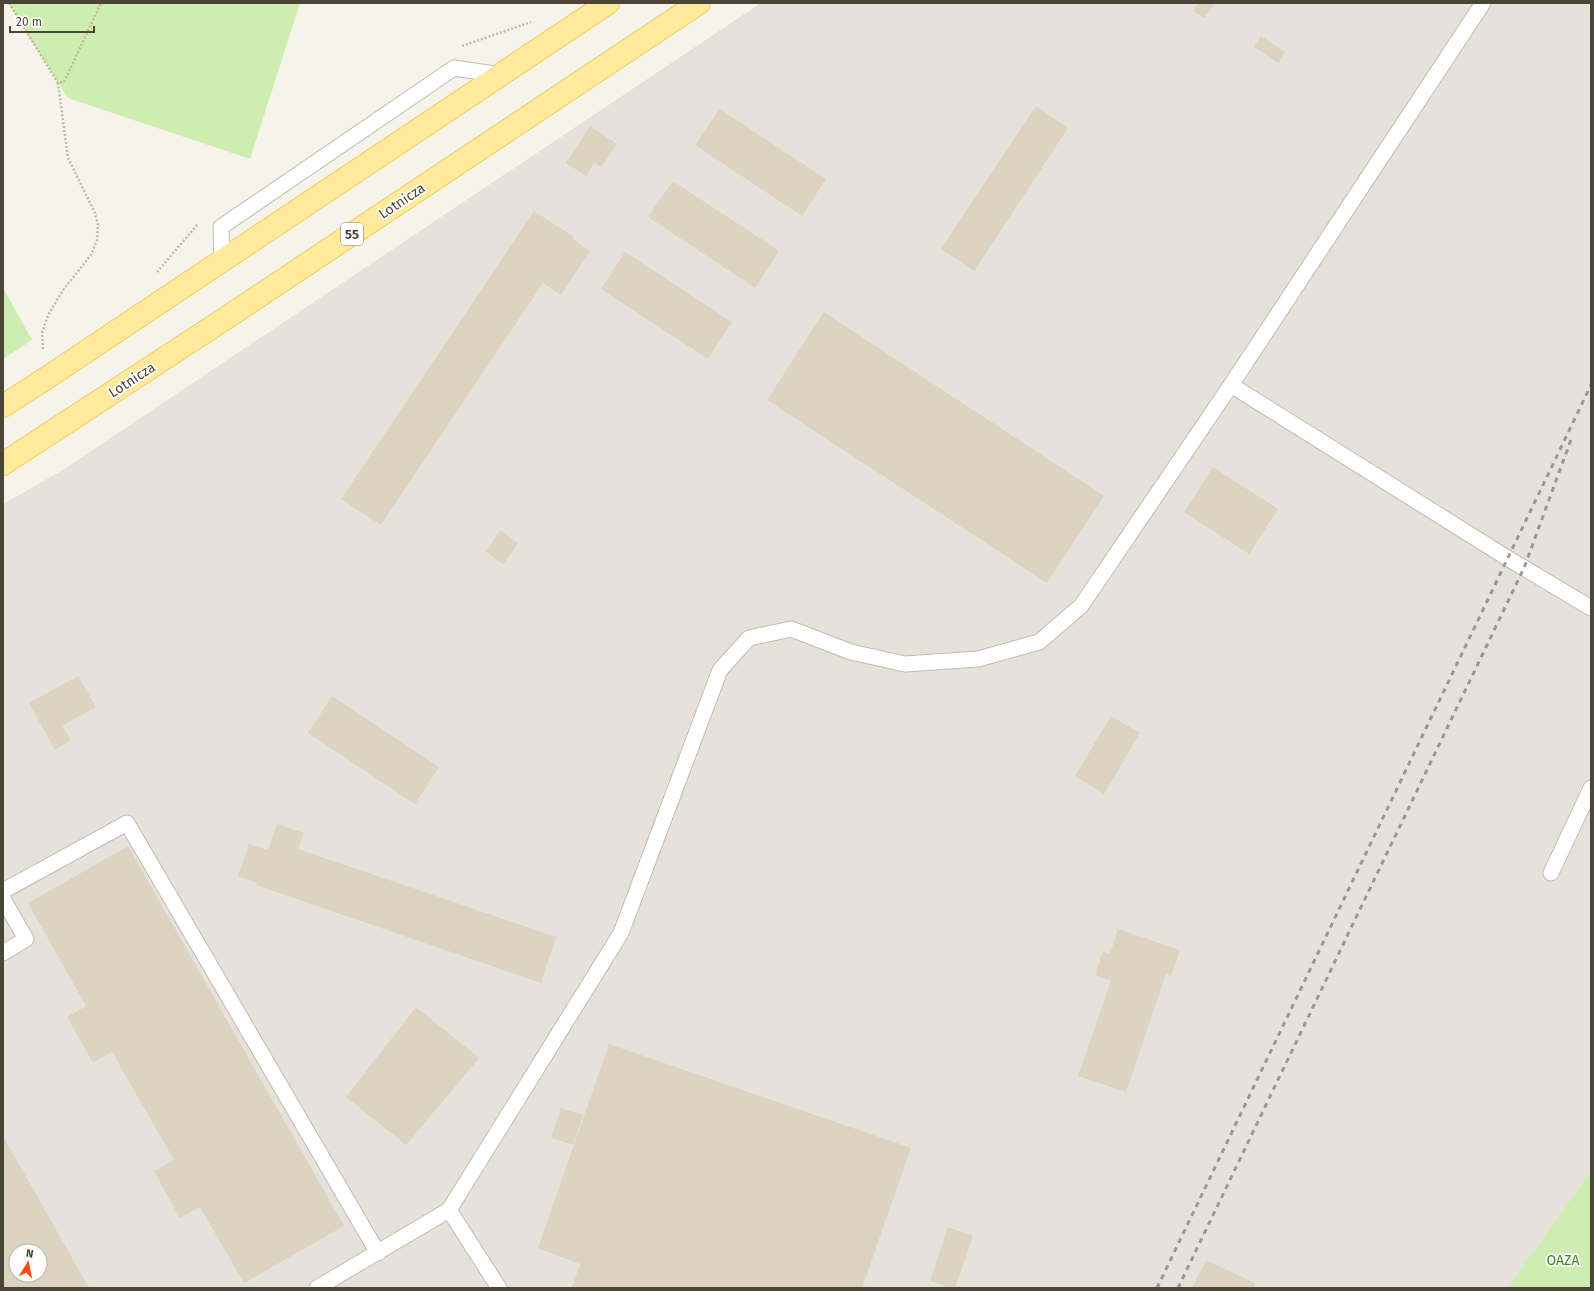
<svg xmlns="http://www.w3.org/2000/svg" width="1594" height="1291" font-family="'Fira Sans',sans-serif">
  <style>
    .industrial { fill: #e6e2db; fill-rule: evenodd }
    .green { fill: #cdeeb0 }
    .building { fill: #dcd3c1; fill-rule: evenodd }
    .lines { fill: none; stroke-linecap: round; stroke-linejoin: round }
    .service-casing { stroke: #c3bcab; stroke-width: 17 }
    .primary-casing { stroke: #efce5f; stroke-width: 24 }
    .path { stroke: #c6ba9b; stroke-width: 2.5; stroke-dasharray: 2 2; stroke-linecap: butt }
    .service { stroke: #fff; stroke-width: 15 }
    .primary { stroke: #ffe99a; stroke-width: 22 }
    .rail { stroke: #999; stroke-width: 3; stroke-dasharray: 5 5; stroke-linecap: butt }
    .labels { text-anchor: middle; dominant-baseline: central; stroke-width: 3.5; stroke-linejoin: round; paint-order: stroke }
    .shield { fill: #fff; stroke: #817d73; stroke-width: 1 }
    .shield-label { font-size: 13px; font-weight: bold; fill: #4b4537 }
    .street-label { font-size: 14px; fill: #4b4537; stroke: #fff }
    .park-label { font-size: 14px; fill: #418423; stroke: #fff }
  </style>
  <rect width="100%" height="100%" fill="#f6f3ea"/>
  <path class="industrial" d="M761 3H1591V1171L1507 1288H3V504L58 473ZM16 1251H40V1275H16Z"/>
  <g class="green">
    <polygon points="8,3 300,3 250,159 68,98"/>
    <polygon points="3,288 32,340 3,359"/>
    <polygon points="1591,1171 1591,1288 1507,1288"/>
  </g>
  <g class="building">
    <polygon points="1198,3 1211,3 1214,5 1204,18 1193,11"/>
    <polygon points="1261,36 1285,52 1278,63 1254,47"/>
    <polygon points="1036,106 1068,128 974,271 941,249"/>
    <polygon points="720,109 826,179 802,216 695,145"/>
    <polygon points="590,126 617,144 601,167 594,163 586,176 566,163"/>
    <polygon points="673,181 779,251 755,288 648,217"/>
    <polygon points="534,211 574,237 573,239 590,251 561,295 543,283 381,525 341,499"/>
    <polygon points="625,252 732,322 708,359 601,289"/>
    <polygon points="824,312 1104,496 1047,583 767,400"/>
    <polygon points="1213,467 1278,509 1249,554 1184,512"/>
    <polygon points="500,530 518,543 503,564 486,552"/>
    <polygon points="78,676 96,707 62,726 71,740 55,750 29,703"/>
    <polygon points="332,696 439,767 415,804 308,733"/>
    <polygon points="1111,716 1140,733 1104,794 1075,776"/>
    <polygon points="277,824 304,833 298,849 556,937 541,983 256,885 257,883 238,876 249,844 268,850"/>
    <polygon points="128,846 344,1226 244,1283 200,1207 180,1218 154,1171 174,1160 112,1052 93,1063 67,1017 86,1006 28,903"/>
    <polygon points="1118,929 1180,950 1171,976 1166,974 1126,1092 1078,1076 1111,981 1095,975 1103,951 1110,954"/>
    <polygon points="416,1007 479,1058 406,1145 346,1097"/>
    <polygon points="609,1044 911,1148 862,1288 572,1288 580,1264 538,1248"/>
    <polygon points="561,1108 583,1115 573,1145 551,1138"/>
    <path d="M3 1136 89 1288H3ZM16 1251H40V1275H16Z"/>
    <polygon points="948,1227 973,1236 955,1288 950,1288 930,1281"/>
    <polygon points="1206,1260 1255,1283 1253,1288 1192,1288"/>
  </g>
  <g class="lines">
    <g class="service-casing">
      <g id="service">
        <polyline points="222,260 221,227 454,68 501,75"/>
        <polyline points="1231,385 1509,559 1591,608"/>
        <polyline points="1551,873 1591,788"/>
        <polyline points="3,891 127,823 378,1253"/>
        <polyline points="3,899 26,939 3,953"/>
        <polyline points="449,1210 499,1288"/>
        <polyline points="317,1288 449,1210 621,933 720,670 749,638 791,629 851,652 905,664 978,659 1039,642 1081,606 1231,385 1483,3"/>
      </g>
    </g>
    <g class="primary-casing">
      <g id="primary">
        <polyline points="3,406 45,379 608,3"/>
        <polyline points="3,464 223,320 699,3"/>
      </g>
    </g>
    <g class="path">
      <polyline points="9,3 58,83 64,82 101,3"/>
      <polyline points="462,46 531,22"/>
      <polyline points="157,272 198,224"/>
      <polyline points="43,349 42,333 48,315 63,290 91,255 97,240 98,225 95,213 68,158 58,83"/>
    </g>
    <use href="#service" class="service"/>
    <use href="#primary" class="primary"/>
    <g class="rail">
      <polyline points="1157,1288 1591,385"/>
      <polyline points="1178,1288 1524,568 1572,437"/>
    </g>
  </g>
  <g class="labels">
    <rect class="shield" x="341" y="223" width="22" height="22" rx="3"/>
    <g class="shield-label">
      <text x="352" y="234">55</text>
    </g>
    <g class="street-label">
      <text transform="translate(402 201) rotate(-34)">Lotnicza</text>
      <text transform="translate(132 380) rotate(-33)">Lotnicza</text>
    </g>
    <g class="park-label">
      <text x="1563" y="1260">OAZA</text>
    </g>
  </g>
  <rect width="1594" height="1291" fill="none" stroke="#4b4537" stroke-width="8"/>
  <g transform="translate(28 1263) rotate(10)"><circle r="19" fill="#ffffff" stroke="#b7b5af"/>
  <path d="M0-3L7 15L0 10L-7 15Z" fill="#ff4b18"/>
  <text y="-6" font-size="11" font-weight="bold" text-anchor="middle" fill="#4b4537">N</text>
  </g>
  <path d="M10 26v6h84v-6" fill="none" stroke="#4b4537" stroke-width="2"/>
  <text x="16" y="26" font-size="12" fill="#4b4537" stroke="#ffffff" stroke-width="3" paint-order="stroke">20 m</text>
</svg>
